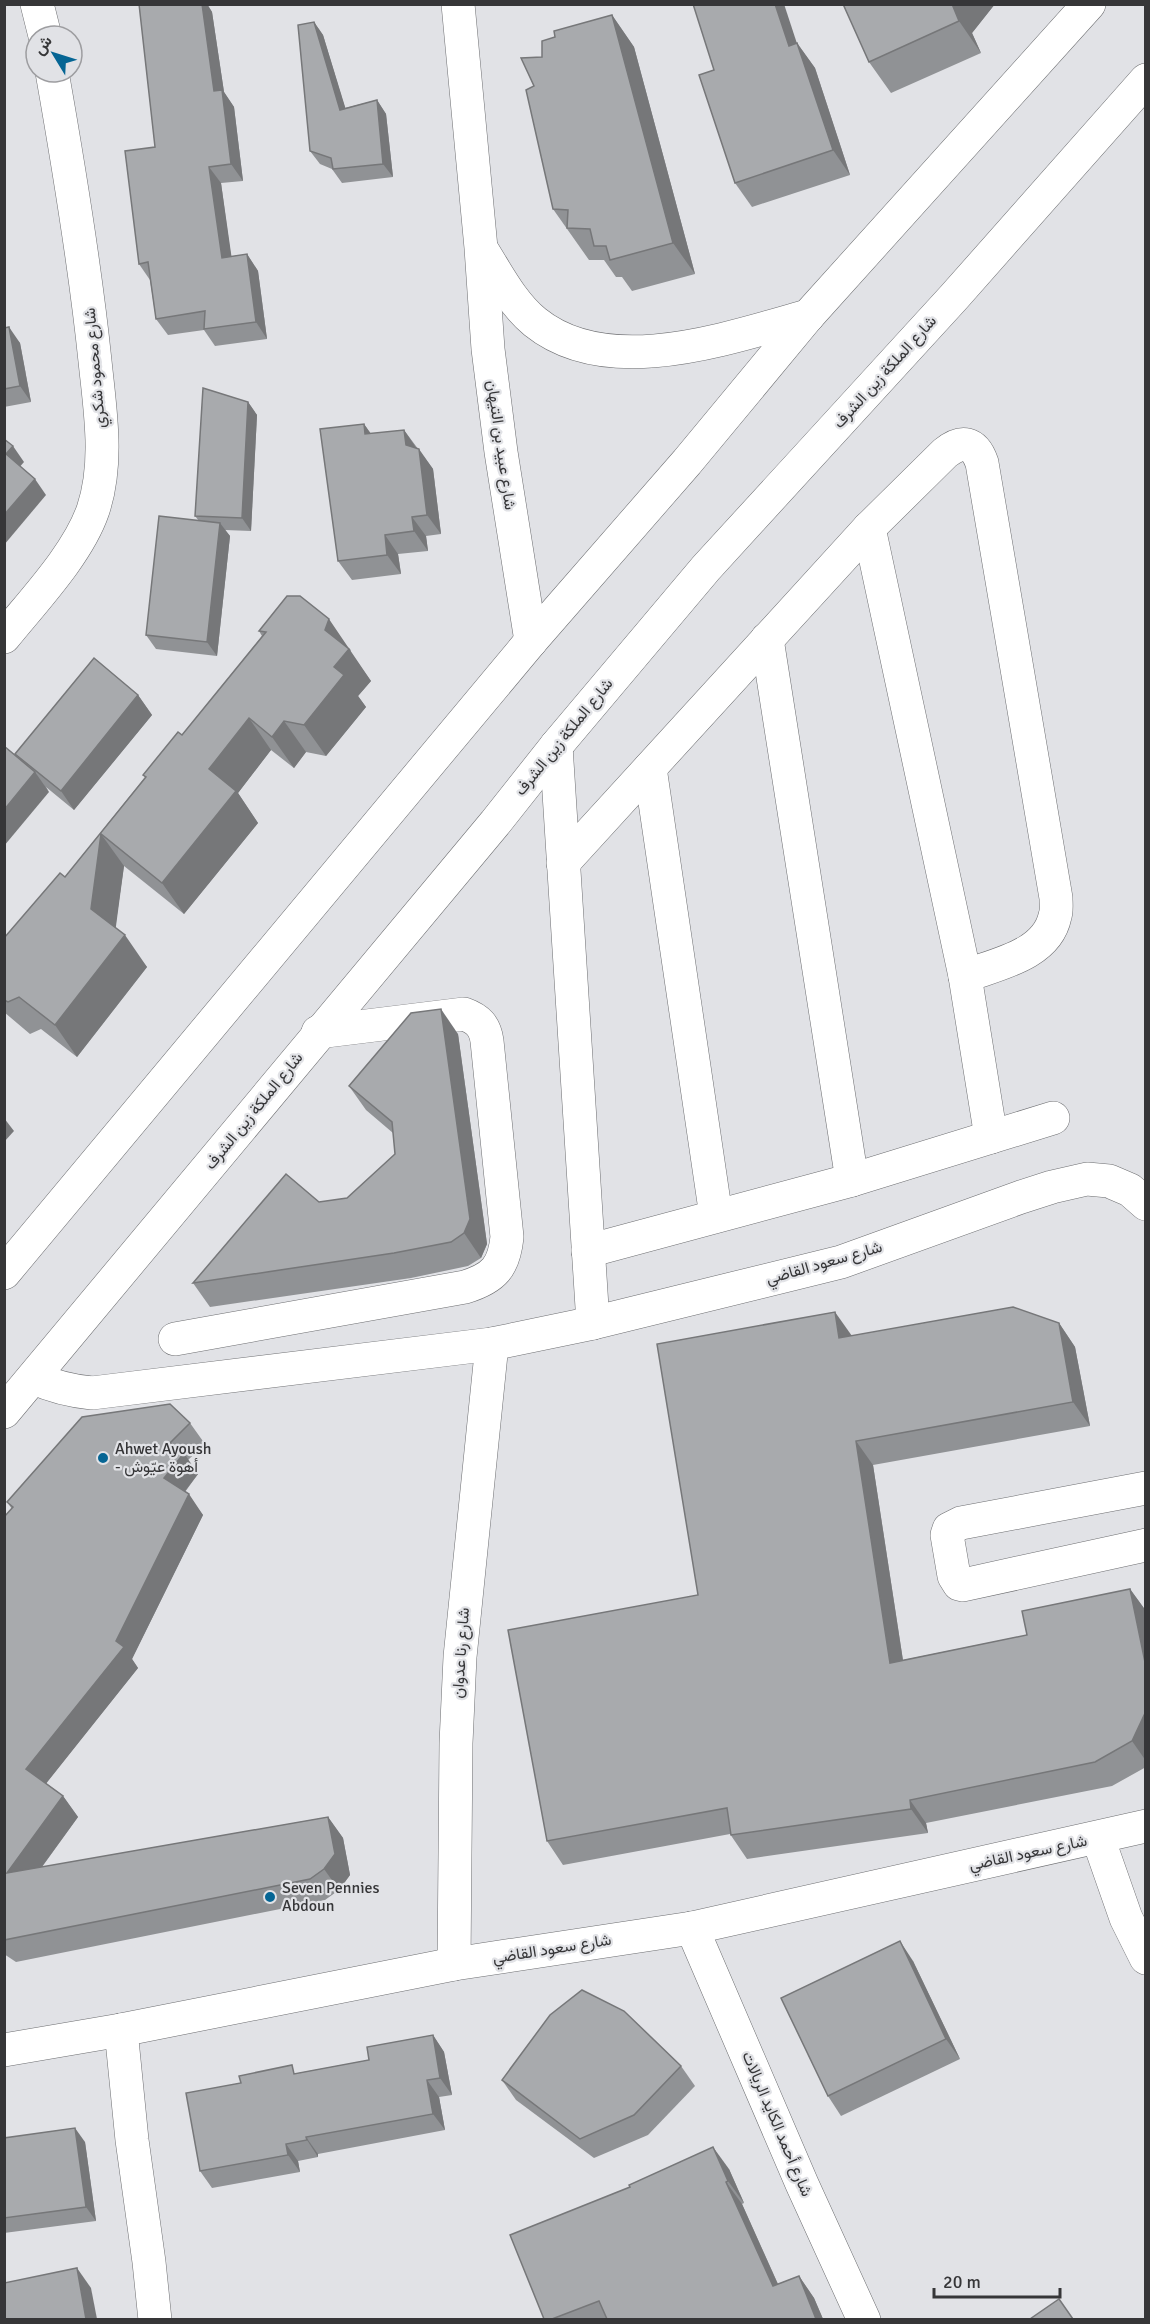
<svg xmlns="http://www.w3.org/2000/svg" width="1150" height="2324" font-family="Signika,Vazirmatn,sans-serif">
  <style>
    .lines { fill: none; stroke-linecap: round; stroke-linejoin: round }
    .minor-casing { stroke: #6d6e71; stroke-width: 34 }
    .major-casing { stroke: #6d6e71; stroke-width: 34 }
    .minor { stroke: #fff; stroke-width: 33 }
    .major { stroke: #fff; stroke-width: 33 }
    .wall { fill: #909295 }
    .shaded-wall { fill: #767779 }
    .building { fill: #a8aaad; stroke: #767779; stroke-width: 1.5 }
    .poi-dot { fill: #056594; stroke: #e1e2e6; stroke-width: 2 }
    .labels { text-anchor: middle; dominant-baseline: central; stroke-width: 4.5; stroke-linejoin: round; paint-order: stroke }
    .street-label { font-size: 16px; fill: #363638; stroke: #e1e2e6 }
    .poi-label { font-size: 16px; fill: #363638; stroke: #e1e2e6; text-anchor: start }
  </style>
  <rect width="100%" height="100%" fill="#e1e2e6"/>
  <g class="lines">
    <g class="minor-casing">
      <g id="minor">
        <polyline points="37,4 45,36"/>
        <polyline points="458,4 481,248 488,349 501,452 531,641"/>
        <path d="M484 253C499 277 513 304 535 322 608 381 728 338 808 316"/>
        <polyline points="869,528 965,976 991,1137"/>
        <path d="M4 637C33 601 78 554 93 510 109 462 100 410 95 361 85 264 69 168 52 72"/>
        <polyline points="767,639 852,1180"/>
        <polyline points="556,746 593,1323"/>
        <polyline points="650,768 716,1216"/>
        <path d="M563 863 869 528 945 453C962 439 975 442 982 463L1056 898C1056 904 1057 911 1055 916 1047 955 997 964 965 976"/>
        <polyline points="588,1251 852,1180 1053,1118"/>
        <path d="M175 1339 465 1287C494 1278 504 1267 507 1237L487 1041C485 1026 478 1019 464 1014L318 1032"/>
        <path d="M34 1378C54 1387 71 1391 92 1393L492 1344 593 1323 841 1262 1021 1197 1052 1187 1087 1179 1109 1181 1130 1190 1146 1204"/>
        <polyline points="1146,1488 961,1523 949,1529 947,1535 954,1576 959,1584 963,1585 1146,1545"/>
        <polyline points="1098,1838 1126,1918 1146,1958"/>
        <polyline points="692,1928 802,2184 864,2320"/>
        <polyline points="454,1964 456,1743 460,1657 492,1344"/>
        <polyline points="121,2030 132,2140 149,2262 155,2320"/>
        <polyline points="4,2050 121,2030 454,1964 692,1928 1146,1826"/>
      </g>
    </g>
    <g class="major-casing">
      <g id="major">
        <polyline points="4,1273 531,641 687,462 808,316 1089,4"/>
        <polyline points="4,1412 495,823 556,746 706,568 954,297 1146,80"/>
      </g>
    </g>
    <use href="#minor" class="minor"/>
    <use href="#major" class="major"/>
  </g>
  <g class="wall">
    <polygon points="139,4 207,4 212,12 224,92 234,107 243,181 221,183 231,257 247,254 258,271 267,339 215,346 204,330 168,335 156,319 150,280 139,264 155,147"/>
    <polygon points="843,4 995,4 972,33 981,53 891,93 869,62"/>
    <polygon points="612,15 634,47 695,274 632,291 622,277 616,277 604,260 589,260 553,209 542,57 555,37"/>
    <polygon points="314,22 323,35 345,108 377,100 386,114 393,177 342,183 332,169 320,164 310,151"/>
    <polygon points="797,43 815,68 850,175 752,207 735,183 714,70"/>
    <polygon points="4,328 20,343 31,402 4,407"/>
    <polygon points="248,402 257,415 251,531 225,530 230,536 217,656 156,649 146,635 199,521 195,516"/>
    <polygon points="364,424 371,434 404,430 433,469 441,534 426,536 428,551 398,554 401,574 352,580 338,561"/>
    <polygon points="287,596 351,650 350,652 371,681 358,696 366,707 326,756 306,752 294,768 271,750 238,793 258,823 184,914 124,866 115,928 147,967 77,1057 41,1029 30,1034 4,1012 4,938 65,877 145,777 143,775 182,735 262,636 259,631"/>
    <polygon points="138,695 152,715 74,810 46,787 49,792 15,754"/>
    <polygon points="458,1034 487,1244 481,1258 468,1266 411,1278 210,1307 193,1283 319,1202 347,1198 395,1154 393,1133 366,1110 349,1086"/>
    <polygon points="1059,1323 1075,1347 1090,1426 873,1465 903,1660 1027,1635 1130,1589 1146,1611 1146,1767 1112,1786 926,1823 928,1833 747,1859 730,1834 563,1865 547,1841 698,1595 852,1336"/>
    <polygon points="190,1423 205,1444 188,1460 198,1474 185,1492 203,1515 132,1659 138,1668 46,1783 63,1796 78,1817 42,1867 328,1817 343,1838 350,1875 339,1890 325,1900 16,1962 4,1954 4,1517 12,1509 7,1502"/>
    <polygon points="913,1961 960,2059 841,2116 828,2096"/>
    <polygon points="433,2035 444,2052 452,2095 439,2097 445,2130 318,2154 318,2157 298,2161 300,2172 212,2188 200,2171 298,2073 369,2060"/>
    <polygon points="681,2066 695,2086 648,2135 594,2158 516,2100 502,2080"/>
    <polygon points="4,2138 85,2142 96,2221 4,2233"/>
    <polygon points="729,2169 744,2203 742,2204 778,2284 799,2276 814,2298 823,2319 544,2319"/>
  </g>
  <g class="shaded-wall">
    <polygon points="202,4 207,4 212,12 224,92 234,107 243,181 231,164 214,91"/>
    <polygon points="775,4 784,4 806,71 789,46"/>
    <polygon points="952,4 995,4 972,33 981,53 959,21"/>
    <polygon points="612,15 634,47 695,274 673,243"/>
    <polygon points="314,22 323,35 350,123 340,110"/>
    <polygon points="797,43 815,68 850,175 833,150"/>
    <polygon points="377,100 386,114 393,177 383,164"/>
    <polygon points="209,167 221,183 234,274 222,258"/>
    <polygon points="247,254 258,271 267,339 256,322"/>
    <polygon points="9,327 20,343 31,402 20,386"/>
    <polygon points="248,402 257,415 251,531 242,518"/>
    <polygon points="364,424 378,444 365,434"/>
    <polygon points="404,430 417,449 406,445"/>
    <polygon points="13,446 24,462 17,470 6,454"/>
    <polygon points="419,449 433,469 441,534 427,515"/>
    <polygon points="35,479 46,495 4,545 4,515"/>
    <polygon points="412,517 426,536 428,551 414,531"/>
    <polygon points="220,523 230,536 217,656 207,642"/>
    <polygon points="385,535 398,554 401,574 387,555"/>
    <polygon points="329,619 371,681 358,696 366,707 326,756 304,725 325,630"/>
    <polygon points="138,695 152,715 74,810 61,791"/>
    <polygon points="249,718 271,750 238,793 258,823 184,914 162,883 209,769"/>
    <polygon points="284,721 306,752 294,768 272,737"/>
    <polygon points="35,772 49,792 4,846 4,810"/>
    <polygon points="101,834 124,866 114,941 91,909"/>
    <polygon points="125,935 147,967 77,1057 55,1025"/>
    <polygon points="441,1009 458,1034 487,1244 481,1258 464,1233"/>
    <polygon points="4,1118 14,1131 4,1142"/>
    <polygon points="835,1312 852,1336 839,1338"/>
    <polygon points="1059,1323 1075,1347 1090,1426 1073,1402"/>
    <polygon points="856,1441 873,1465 907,1687 890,1663"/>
    <polygon points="184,1453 198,1474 179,1499 164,1478"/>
    <polygon points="189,1494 203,1515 132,1659 138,1668 41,1790 26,1769 116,1641"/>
    <polygon points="1130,1589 1146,1611 1146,1667"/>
    <polygon points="1146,1711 1146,1761 1132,1741"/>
    <polygon points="63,1796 78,1817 22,1894 7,1873"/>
    <polygon points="910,1800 926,1823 928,1833 911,1809"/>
    <polygon points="328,1817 343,1838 350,1875 339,1890 324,1869"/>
    <polygon points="900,1941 913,1961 960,2059 946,2039"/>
    <polygon points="433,2035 444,2052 452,2095 440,2078"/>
    <polygon points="427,2080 439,2097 445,2130 433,2114"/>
    <polygon points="75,2128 85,2142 96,2221 86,2207"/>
    <polygon points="306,2137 318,2154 318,2157 307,2140"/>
    <polygon points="286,2144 298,2161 300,2172 288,2155"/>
    <polygon points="713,2147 729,2169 744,2203 728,2181"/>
    <polygon points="726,2182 742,2204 789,2309 773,2286"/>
    <polygon points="77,2268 91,2288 97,2319 86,2319"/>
    <polygon points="799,2276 814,2298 823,2319 816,2319"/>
  </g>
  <g class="building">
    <polygon points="139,4 202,4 214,91 222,90 231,164 209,167 222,258 247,254 256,322 204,329 205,311 156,319 148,262 139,264 125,151 155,147"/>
    <polygon points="693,4 775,4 789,46 797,43 833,150 735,183 699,75 714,70"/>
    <polygon points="843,4 952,4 959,21 869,62"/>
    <polygon points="612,15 673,243 610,260 606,246 594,246 590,229 567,228 568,210 553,209 526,90 534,86 521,58 542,57 542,41 555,37 554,31"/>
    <polygon points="314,22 340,110 377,100 383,164 333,169 331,158 310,151 298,25"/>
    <polygon points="9,327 20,386 4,389 4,328"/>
    <polygon points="203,388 248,402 242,518 195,516"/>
    <polygon points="364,424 365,434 404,430 406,445 419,449 427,515 412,517 414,531 385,535 387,555 338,561 320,429"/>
    <polygon points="4,439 13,446 6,454 35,479 4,515"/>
    <polygon points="159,516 220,523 207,642 146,635"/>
    <polygon points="287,596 300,596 329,619 325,630 349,649 334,667 344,675 304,725 284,721 272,737 249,718 209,769 236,791 162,883 101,834 91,909 125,935 55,1025 19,997 8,1002 4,1000 4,938 60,873 65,877 146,777 143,775 178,732 182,735 266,632 259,631"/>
    <polygon points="94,658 138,695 61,791 15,754"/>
    <polygon points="4,746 35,772 4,810"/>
    <polygon points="441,1009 470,1219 464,1233 451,1242 394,1253 193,1283 286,1174 319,1202 347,1198 395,1154 392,1122 349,1086 411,1013"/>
    <polygon points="1013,1307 1059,1323 1073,1402 856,1441 890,1663 1027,1635 1022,1611 1130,1589 1146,1667 1146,1711 1132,1741 1095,1762 910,1800 911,1809 731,1835 727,1808 547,1841 508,1630 698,1595 657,1344 835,1312 839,1338"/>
    <polygon points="170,1404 190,1423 170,1443 184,1453 164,1478 189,1494 116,1641 124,1647 26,1769 63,1796 7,1873 328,1817 335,1854 324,1869 310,1879 4,1940 4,1517 13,1507 7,1502 82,1417"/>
    <polygon points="900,1941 946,2039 828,2096 781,1998"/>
    <polygon points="582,1990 624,2011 681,2066 634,2115 580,2139 502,2080 550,2015"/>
    <polygon points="433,2035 440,2078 427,2080 433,2114 306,2137 307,2140 286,2144 288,2155 200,2171 186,2093 241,2083 239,2076 292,2065 294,2074 369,2060 367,2047"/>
    <polygon points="75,2128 86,2207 4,2218 4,2138"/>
    <polygon points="713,2147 728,2181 726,2182 773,2286 799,2276 816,2319 607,2319 599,2301 552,2319 544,2319 510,2235 630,2187 629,2185"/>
    <polygon points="77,2268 86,2319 4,2319 4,2283"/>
    <polygon points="1059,2299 1073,2319 1030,2319"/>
  </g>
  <g class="poi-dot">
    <circle cx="103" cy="1458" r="6"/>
    <circle cx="270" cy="1897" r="6"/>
  </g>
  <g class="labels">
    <g class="street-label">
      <text transform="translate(95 368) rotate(-95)">شارع محمود شكري</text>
      <text transform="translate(885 372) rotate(-48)">شارع الملكة زين الشرف</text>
      <text transform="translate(501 445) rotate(82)">شارع عبيد بن التيهان</text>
      <text transform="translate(564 737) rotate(-51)">شارع الملكة زين الشرف</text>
      <text transform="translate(254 1111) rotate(-51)">شارع الملكة زين الشرف</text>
      <text transform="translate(824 1263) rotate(-16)">شارع سعود القاضي</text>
      <text transform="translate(461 1653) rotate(-86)">شارع رنا عدوان</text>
      <text transform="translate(1028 1853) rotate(-12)">شارع سعود القاضي</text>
      <text transform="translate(552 1949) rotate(-9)">شارع سعود القاضي</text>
      <text transform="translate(777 2124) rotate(67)">شارع أحمد الكايد الريالات</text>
    </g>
    <g class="poi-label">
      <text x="115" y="1449">Ahwet Ayoush<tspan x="115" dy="18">- أهوة عيّوش</tspan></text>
      <text x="282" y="1888">Seven Pennies<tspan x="282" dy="18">Abdoun</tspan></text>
    </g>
  </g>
  <rect width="1150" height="2324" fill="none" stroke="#363638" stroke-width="12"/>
  <g transform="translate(54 54) rotate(308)"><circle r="28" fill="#e1e2e6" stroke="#9d9da0" stroke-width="1.5"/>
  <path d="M0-4.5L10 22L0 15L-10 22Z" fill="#056594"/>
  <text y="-9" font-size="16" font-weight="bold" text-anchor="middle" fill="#363638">ش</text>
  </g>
  <path d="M934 2288v9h126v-9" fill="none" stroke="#363638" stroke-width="3"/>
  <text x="943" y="2288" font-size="18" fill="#363638" stroke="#e1e2e6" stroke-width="4.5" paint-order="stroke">20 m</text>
</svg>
